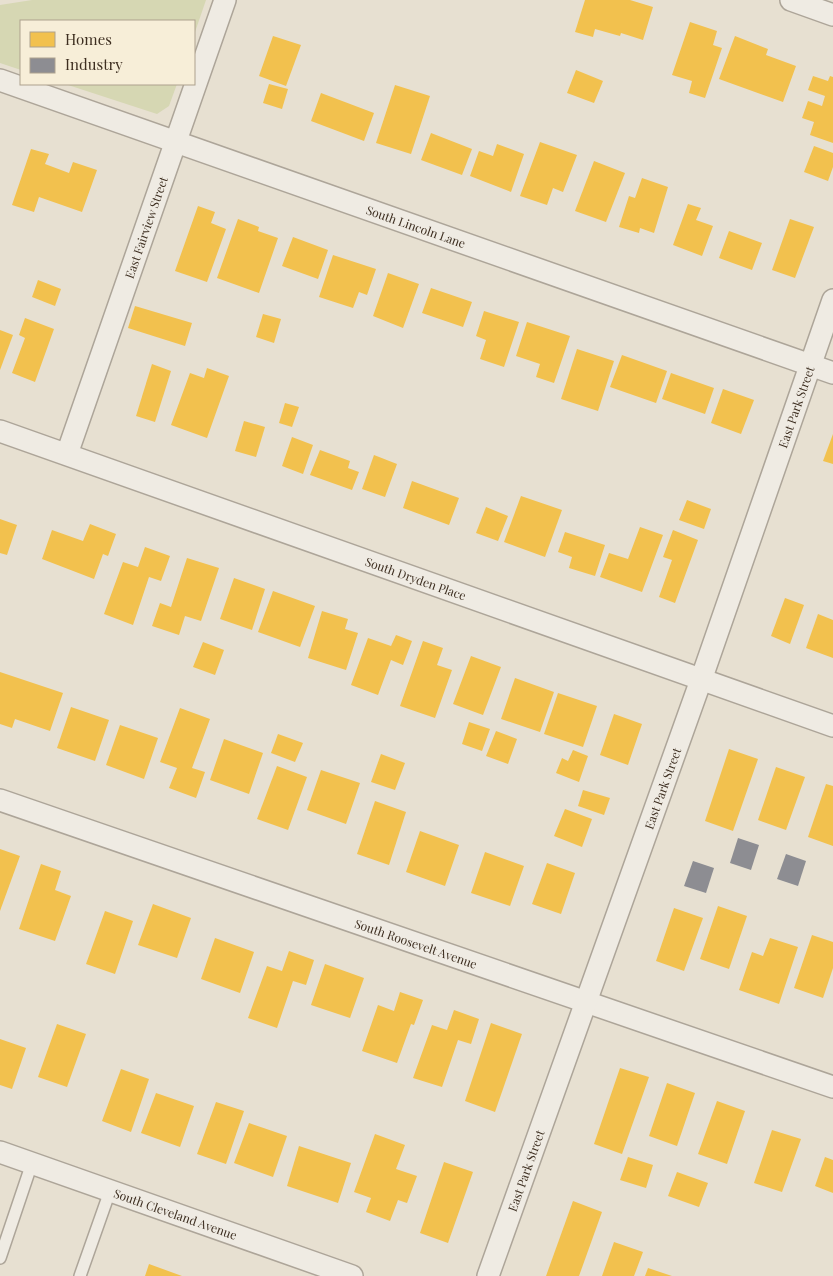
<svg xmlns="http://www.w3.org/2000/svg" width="833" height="1276" font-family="'Playfair Display',serif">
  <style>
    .green { fill: #d6d7b3 }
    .homes { fill: #f2c14e }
    .industry { fill: #8d8d92 }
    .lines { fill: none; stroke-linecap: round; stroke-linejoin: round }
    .lane-casing { stroke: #ada599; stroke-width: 14 }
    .street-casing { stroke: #ada599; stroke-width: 24 }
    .lane { stroke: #efebe3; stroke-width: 11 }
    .street { stroke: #efebe3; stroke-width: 21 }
    .labels { text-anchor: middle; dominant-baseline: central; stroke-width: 5; stroke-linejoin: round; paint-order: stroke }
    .street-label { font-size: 12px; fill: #3d2e20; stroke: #f7eed8 }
  </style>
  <rect width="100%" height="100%" fill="#e7e0d1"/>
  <g class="green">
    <polygon points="32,0 206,0 194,35 194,21 21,21 21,70 0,63 0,5"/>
    <polygon points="65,84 177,84 169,106 157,114"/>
  </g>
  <g class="homes">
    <polygon points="585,0 630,0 653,7 643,40 621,33 620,36 595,29 593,37 575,32"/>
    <polygon points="690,22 717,31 713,45 722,48 705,98 689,93 692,81 672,75"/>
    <polygon points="273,36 301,45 286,86 259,76"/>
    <polygon points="735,36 768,49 766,55 796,66 783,102 719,79"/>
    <polygon points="576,70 603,81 594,103 567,93"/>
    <polygon points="813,76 828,81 830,76 833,77 833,143 810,135 814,122 802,118 808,101 822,106 825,96 808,90"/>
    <polygon points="269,84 288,89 282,109 263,103"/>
    <polygon points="395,85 430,96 411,154 376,143"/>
    <polygon points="321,93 374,113 364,141 311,121"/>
    <polygon points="431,133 472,149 462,175 421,160"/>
    <polygon points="540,142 577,155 563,192 553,188 547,205 520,196"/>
    <polygon points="497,144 524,154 511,192 470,176 479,151 493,156"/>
    <polygon points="814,146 833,153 833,167 828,181 804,172"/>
    <polygon points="31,149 49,154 45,164 69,173 73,162 97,170 82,212 39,197 34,212 12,205"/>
    <polygon points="594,161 625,173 606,222 575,211"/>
    <polygon points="642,178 668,187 654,233 640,228 639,233 619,227 629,196 635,198"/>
    <polygon points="688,204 701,208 696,220 713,226 702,256 673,245"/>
    <polygon points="198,206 215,212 211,223 226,229 207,282 175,271"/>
    <polygon points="238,219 259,227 258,231 278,238 259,293 217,278"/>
    <polygon points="790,219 814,227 795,278 772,270"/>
    <polygon points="729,231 762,243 752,270 719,258"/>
    <polygon points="293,237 328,250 318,279 282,266"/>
    <polygon points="333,255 376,269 367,295 359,292 353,308 319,297"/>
    <polygon points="388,273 419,284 403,328 373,316"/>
    <polygon points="38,280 61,289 55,306 32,297"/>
    <polygon points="431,288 472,302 463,327 422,313"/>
    <polygon points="135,306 192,323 185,346 128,328"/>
    <polygon points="484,311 519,322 504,367 480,359 486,340 476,336"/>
    <polygon points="263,314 281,319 274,343 256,337"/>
    <polygon points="25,318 54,329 35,382 12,373 25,338 19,335"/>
    <polygon points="527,322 570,336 554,383 536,377 540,364 516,356"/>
    <polygon points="0,330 13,335 0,370"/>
    <polygon points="577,349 614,361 598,411 561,399"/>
    <polygon points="622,355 667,371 656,403 610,387"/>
    <polygon points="152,364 171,371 155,422 136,416"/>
    <polygon points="207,368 229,376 207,438 171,425 190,373 204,378"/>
    <polygon points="671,373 714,388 705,414 662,399"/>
    <polygon points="723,389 754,400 741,434 711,423"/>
    <polygon points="285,403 299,407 292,427 279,423"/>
    <polygon points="244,421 265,427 256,457 235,451"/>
    <polygon points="833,434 833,464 823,461"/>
    <polygon points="292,437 313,445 303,474 282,466"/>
    <polygon points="320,450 350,461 348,468 359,472 352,490 310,475"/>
    <polygon points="374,455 397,464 385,497 362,489"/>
    <polygon points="412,481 459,498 449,525 403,508"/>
    <polygon points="521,496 562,510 545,557 504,542"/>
    <polygon points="687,500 711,509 704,529 679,520"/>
    <polygon points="486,507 508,516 498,541 476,533"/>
    <polygon points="0,519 17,525 7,555 0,553"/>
    <polygon points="90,524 116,534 108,556 103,554 94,579 42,559 52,530 83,541"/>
    <polygon points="640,527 663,535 642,592 600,577 609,553 628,559"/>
    <polygon points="673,530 698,540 675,603 659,597 672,560 663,557"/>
    <polygon points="565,532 605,545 595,576 569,568 572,557 558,552"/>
    <polygon points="145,547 170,556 161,581 149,577 133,625 104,614 123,562 138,567"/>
    <polygon points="187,558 219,568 201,621 185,616 179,635 152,626 160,603 171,607"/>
    <polygon points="234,578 265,589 252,630 220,619"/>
    <polygon points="273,591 315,606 300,647 258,632"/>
    <polygon points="785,598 804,605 790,644 771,636"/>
    <polygon points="322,611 348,619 345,629 358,633 346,670 308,658"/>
    <polygon points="818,614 833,620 833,658 806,648"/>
    <polygon points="396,635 412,641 403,665 391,660 378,695 351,685 368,638 391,646"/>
    <polygon points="423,641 443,648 437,665 452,670 435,718 400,706"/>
    <polygon points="203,642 224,650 215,675 193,667"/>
    <polygon points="471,656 501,667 483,715 453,704"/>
    <polygon points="0,672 63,693 50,731 15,719 12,728 0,724"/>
    <polygon points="515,678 554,692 540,732 501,719"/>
    <polygon points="558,693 597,706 583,747 544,734"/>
    <polygon points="71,707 109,720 95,761 57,748"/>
    <polygon points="180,708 210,719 192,768 205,772 196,798 169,788 177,768 160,762"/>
    <polygon points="614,714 642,724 628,765 600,755"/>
    <polygon points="469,722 490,729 482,751 462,744"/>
    <polygon points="120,725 158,738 144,779 106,765"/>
    <polygon points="496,731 517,739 508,764 486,756"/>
    <polygon points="278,734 303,743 295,762 271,753"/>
    <polygon points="224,739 263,753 249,794 210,780"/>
    <polygon points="729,749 758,759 733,831 705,821"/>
    <polygon points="573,750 588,756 579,782 556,773 562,758 568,761"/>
    <polygon points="381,754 405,763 395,790 371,782"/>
    <polygon points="277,766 307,777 288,830 257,819"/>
    <polygon points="776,767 805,777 786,830 758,820"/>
    <polygon points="321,770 360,783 346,824 307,810"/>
    <polygon points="826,784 833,786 833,846 808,837"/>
    <polygon points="583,790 610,798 604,815 578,806"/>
    <polygon points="375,801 406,812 389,865 357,854"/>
    <polygon points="565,809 592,819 582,847 554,836"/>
    <polygon points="420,831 459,845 445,886 406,872"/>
    <polygon points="0,849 20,856 0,911"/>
    <polygon points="485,852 524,866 510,906 471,893"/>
    <polygon points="547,863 575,873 561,914 532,904"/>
    <polygon points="41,864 61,871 55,890 71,896 55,941 19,929"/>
    <polygon points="153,904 191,918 177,958 138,945"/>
    <polygon points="718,906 747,916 729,969 700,959"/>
    <polygon points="674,908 703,918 684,971 656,961"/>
    <polygon points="105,911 133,921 115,974 86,964"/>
    <polygon points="812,935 833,942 833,968 823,998 794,988"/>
    <polygon points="215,938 254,952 240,993 201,979"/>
    <polygon points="770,938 798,947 779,1004 739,990 752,952 763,956"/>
    <polygon points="289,951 314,960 306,985 293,981 277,1028 248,1018 267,966 282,971"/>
    <polygon points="325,964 364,978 350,1018 311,1005"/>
    <polygon points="400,992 423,1000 414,1025 411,1024 397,1063 362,1051 378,1005 394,1011"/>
    <polygon points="454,1010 479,1019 471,1044 458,1040 442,1087 413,1078 432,1025 447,1030"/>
    <polygon points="491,1023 522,1034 495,1112 465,1101"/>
    <polygon points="57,1024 86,1034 67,1087 38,1077"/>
    <polygon points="0,1039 26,1048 12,1089 0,1085"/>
    <polygon points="620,1068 649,1077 622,1154 594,1144"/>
    <polygon points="121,1069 149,1079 131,1132 102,1121"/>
    <polygon points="667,1083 695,1093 677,1146 649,1136"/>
    <polygon points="156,1093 194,1106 180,1147 141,1133"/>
    <polygon points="717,1101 745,1111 727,1164 698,1154"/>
    <polygon points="216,1102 244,1111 226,1164 197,1154"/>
    <polygon points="249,1123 287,1136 273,1177 234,1163"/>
    <polygon points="772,1130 801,1139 782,1192 754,1183"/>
    <polygon points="375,1134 405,1145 396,1169 417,1176 407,1203 398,1200 390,1221 366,1212 371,1198 354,1192"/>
    <polygon points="299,1146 351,1163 338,1203 287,1186"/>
    <polygon points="628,1157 653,1165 646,1188 620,1180"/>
    <polygon points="825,1157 833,1160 833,1193 815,1186"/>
    <polygon points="444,1162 473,1172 448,1243 420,1233"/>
    <polygon points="677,1172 708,1183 699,1207 668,1196"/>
    <polygon points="573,1201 602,1212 579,1276 546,1276"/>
    <polygon points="614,1242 643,1252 634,1276 602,1276"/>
    <polygon points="149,1264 182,1276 145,1276"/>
    <polygon points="648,1268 672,1276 645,1276"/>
  </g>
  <g class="industry">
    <polygon points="738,838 759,845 751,870 730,863"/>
    <polygon points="786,854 806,861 798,886 777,879"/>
    <polygon points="693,861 714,868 706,893 684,886"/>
  </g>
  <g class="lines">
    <g class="lane-casing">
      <g id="lane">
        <polyline points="0,1258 32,1163"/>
        <polyline points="80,1276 110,1191"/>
      </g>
    </g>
    <g class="street-casing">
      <g id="street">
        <polyline points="791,0 833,15"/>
        <path id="s1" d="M0 80 833 373"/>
        <path id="s2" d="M0 431 833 726"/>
        <path id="s3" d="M67 454 225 0"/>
        <path id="s4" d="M0 800 833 1087"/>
        <path id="s5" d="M0 1152 352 1276"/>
        <path id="s6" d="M488 1276 701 680 833 300"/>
      </g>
    </g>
    <use href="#lane" class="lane"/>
    <use href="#street" class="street"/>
  </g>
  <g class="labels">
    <g class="street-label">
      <text stroke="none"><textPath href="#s1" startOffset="441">South Lincoln Lane</textPath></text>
      <text stroke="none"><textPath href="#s3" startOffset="240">East Fairview Street</textPath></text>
      <text stroke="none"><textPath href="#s6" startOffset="922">East Park Street</textPath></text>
      <text stroke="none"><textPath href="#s2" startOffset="441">South Dryden Place</textPath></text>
      <text stroke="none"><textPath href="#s6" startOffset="518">East Park Street</textPath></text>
      <text stroke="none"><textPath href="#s4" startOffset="440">South Roosevelt Avenue</textPath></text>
      <text stroke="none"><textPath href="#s6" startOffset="112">East Park Street</textPath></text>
      <text stroke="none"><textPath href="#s5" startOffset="186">South Cleveland Avenue</textPath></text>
    </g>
  </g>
  <rect x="20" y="20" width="175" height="65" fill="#f7eed8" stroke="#ada18e"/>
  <rect x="30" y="32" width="25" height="15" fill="#f2c14e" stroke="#ada18e"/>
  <text x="65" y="45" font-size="15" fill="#3d2e20">Homes</text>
  <rect x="30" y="58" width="25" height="15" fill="#8d8d92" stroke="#ada18e"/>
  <text x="65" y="70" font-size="15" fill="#3d2e20">Industry</text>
</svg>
